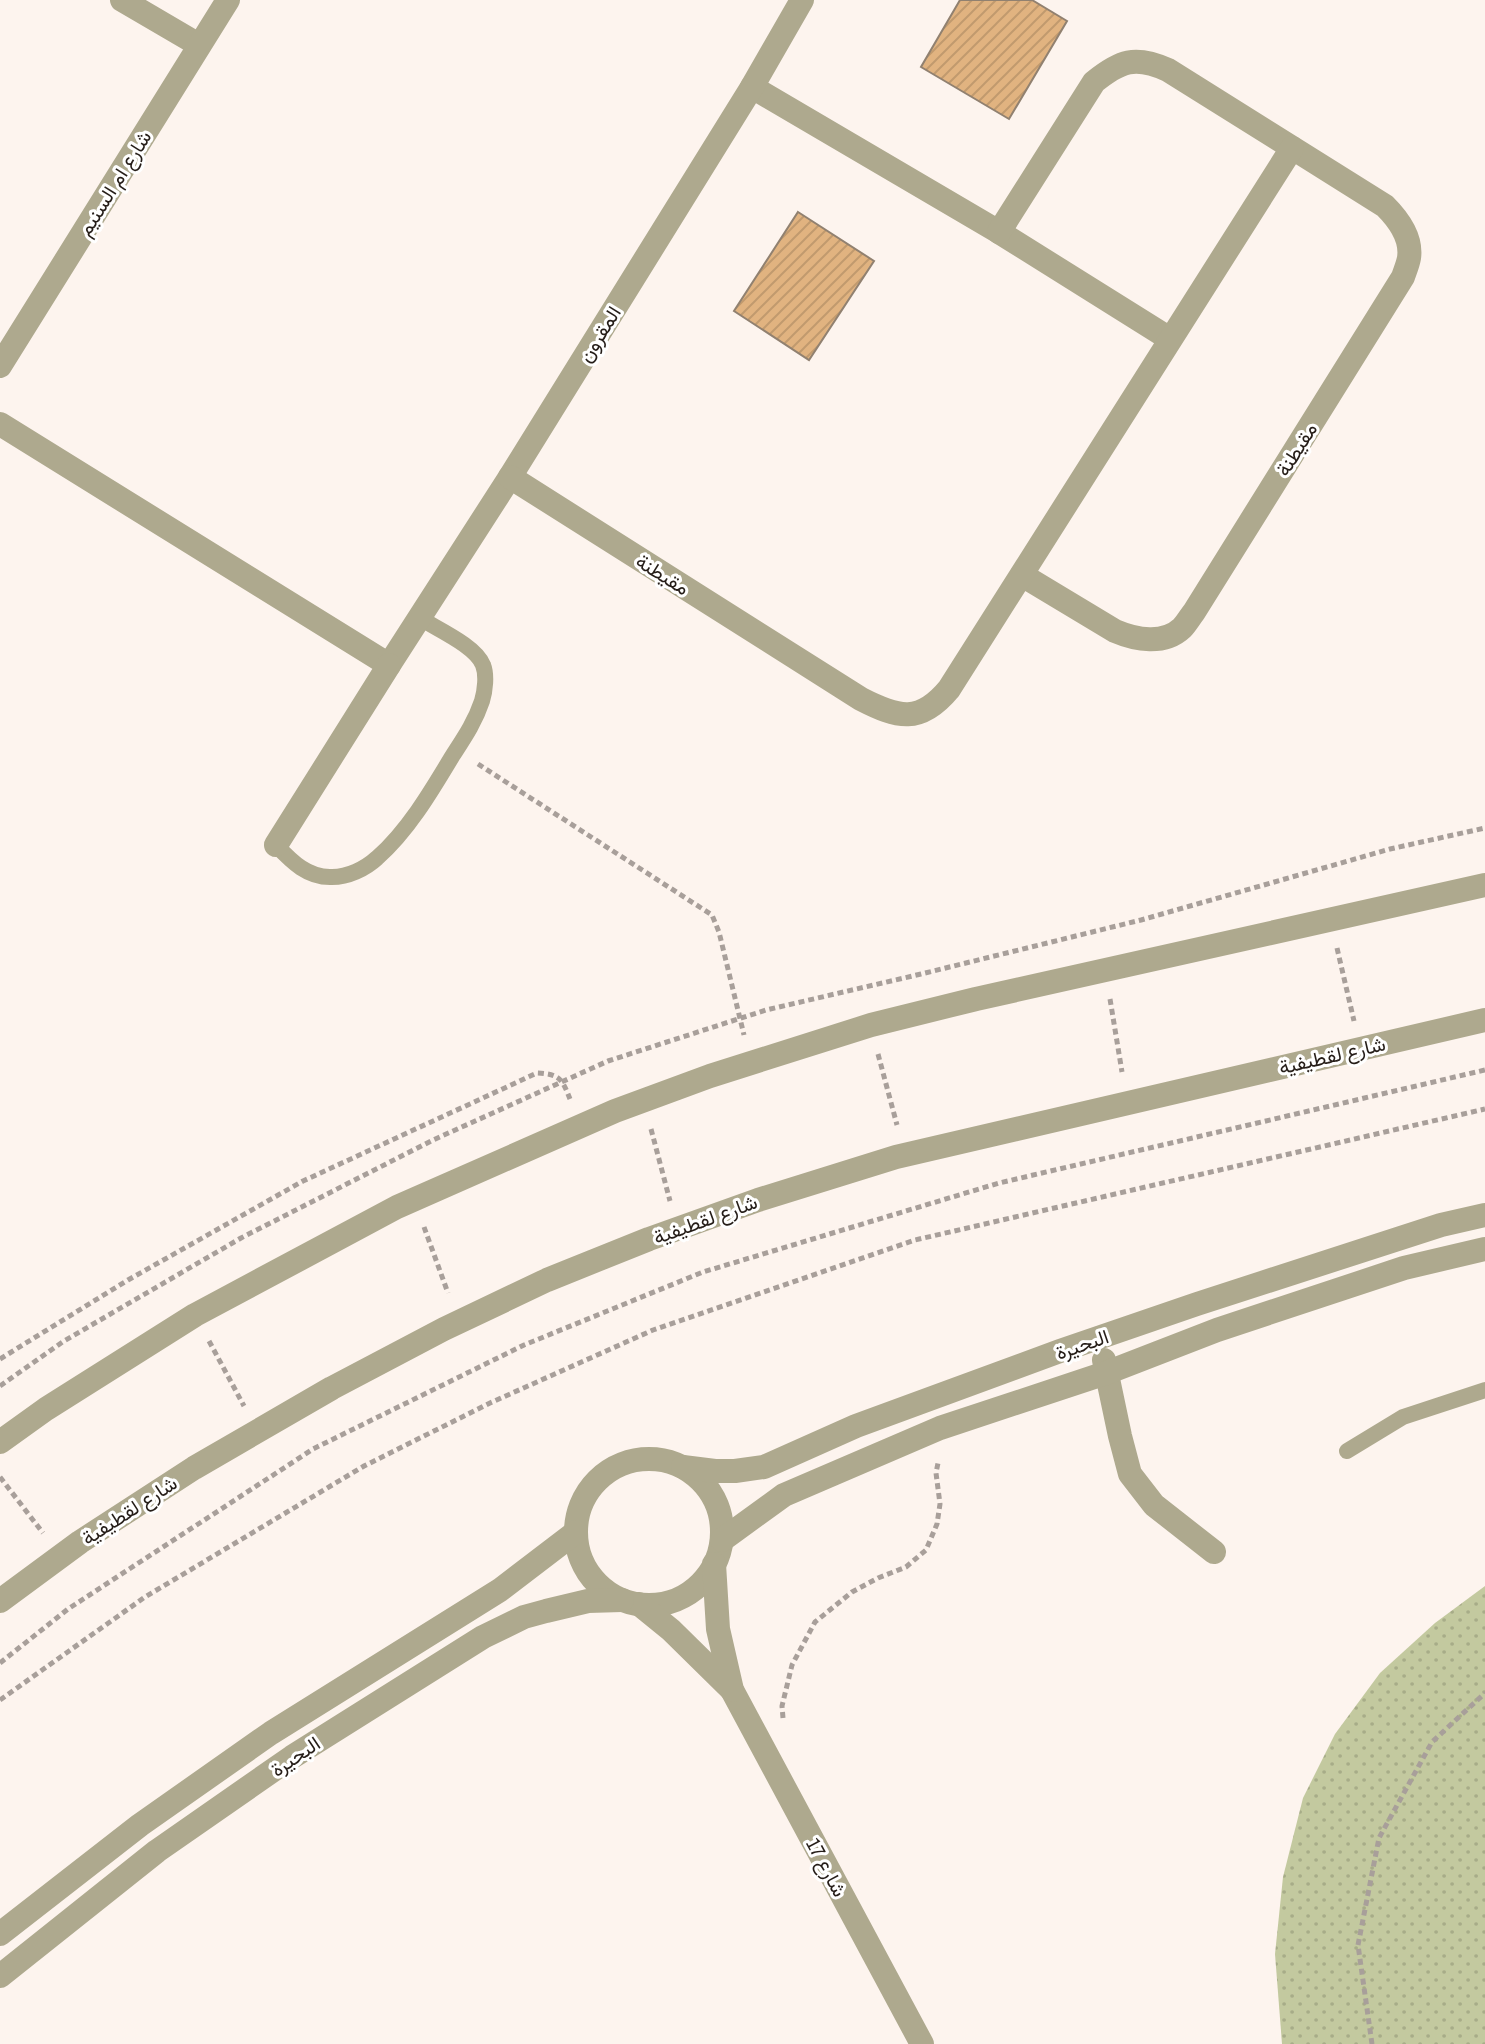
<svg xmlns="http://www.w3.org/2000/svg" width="1485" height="2044" font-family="'Archivo Narrow',Vazirmatn,sans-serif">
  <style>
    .park { fill: url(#park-dots) }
    .building { fill: url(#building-hatch); stroke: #918170; stroke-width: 2 }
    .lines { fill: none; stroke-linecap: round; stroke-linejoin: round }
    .path { stroke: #a89f9a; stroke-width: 5; stroke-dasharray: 6 4; stroke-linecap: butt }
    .service { stroke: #aea98e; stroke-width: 16 }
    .minor { stroke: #aea98e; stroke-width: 24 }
    .tertiary { stroke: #aea98e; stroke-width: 24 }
    .labels { text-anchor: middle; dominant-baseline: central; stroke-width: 6; stroke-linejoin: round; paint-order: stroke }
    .street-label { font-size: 20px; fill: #251d18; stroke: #fff }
  </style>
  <defs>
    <pattern id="park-dots" width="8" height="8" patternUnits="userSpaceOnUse" patternTransform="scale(2)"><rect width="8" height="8" fill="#c3c99f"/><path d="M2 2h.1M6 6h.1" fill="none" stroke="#a7ac88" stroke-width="1.8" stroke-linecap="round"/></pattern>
    <pattern id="building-hatch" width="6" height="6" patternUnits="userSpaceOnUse" patternTransform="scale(2)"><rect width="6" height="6" fill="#e1b380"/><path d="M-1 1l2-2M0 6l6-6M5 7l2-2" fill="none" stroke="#c19a6e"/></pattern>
  </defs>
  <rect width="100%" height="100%" fill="#fdf4ee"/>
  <polygon class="park" points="1485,1586 1485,2044 1282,2044 1275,1954 1283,1877 1303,1798 1335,1734 1380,1673 1435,1623"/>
  <g class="building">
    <polygon points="960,0 1032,0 1067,21 1009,119 921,67"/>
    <polygon points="798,212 874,261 809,360 734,311"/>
  </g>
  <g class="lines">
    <g class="path">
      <polyline points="478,764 712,915 719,932 744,1035"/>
      <polyline points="1337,948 1354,1021"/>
      <polyline points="1110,999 1122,1072"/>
      <polyline points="878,1054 897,1125"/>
      <polyline points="651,1129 670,1201"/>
      <polyline points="424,1227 448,1293"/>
      <polyline points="209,1341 244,1406"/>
      <path d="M0 1359 128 1280 303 1181 537 1073C560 1074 562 1079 570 1099"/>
      <polyline points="0,1386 64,1341 241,1238 433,1140 608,1061 766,1010 921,974 1141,920 1390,849 1485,828"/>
      <polyline points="0,1477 43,1533"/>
      <polyline points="0,1663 68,1609 313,1449 524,1345 703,1272 999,1183 1485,1070"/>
      <polyline points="0,1700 145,1597 364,1466 490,1403 653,1330 915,1240 1485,1109"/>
      <polyline points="783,1718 782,1706 792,1665 815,1622 852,1592 878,1578 906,1567 926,1550 937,1524 940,1504 936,1473 938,1463"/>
      <polyline points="1372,2044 1358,1945 1379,1838 1432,1742 1485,1693"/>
    </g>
    <g class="service">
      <path d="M276 845C292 862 308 878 332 877 348 877 365 869 377 858 408 831 432 790 453 755 464 738 475 722 482 701 485 691 487 675 483 665 476 646 437 629 420 618"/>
      <polyline points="1347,1451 1403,1417 1485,1390"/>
    </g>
    <g class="minor">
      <polyline points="122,0 199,45"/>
      <polyline points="752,87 999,232 1170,339"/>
      <path d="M999 232 1094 82C1120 61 1135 55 1168 70L1385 206C1398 219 1412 238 1409 258 1408 264 1405 271 1403 277L1194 612C1190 617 1186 624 1182 628 1164 645 1136 640 1115 631L1022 575"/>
      <polyline points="0,366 228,0"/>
      <polyline points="0,424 389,665 510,477 752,87 802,0"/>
      <path d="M510 477 861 699C898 718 920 724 949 689L1292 148"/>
      <polyline points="276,845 389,665"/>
      <polyline points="1104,1360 1120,1436 1130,1474 1154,1505 1214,1552"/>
      <circle cx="649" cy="1532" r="73"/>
      <polyline points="683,1467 715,1471 735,1471 764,1467 856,1426 1060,1351 1197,1304 1441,1225 1485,1215"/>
      <polyline points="722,1540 784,1495 940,1428 1106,1373 1217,1330 1404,1268 1485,1249"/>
      <polyline points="714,1564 718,1629 732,1690 922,2044"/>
      <polyline points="639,1604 671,1630 732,1690"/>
      <polyline points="0,1934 140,1825 271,1733 500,1590 576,1532"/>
      <polyline points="0,1976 157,1851 292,1757 483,1637 524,1617 546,1611 588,1601 622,1600"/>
    </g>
    <g class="tertiary">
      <polyline points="0,1442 46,1409 195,1315 397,1207 615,1111 710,1076 871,1025 976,999 1485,885"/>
      <polyline points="0,1601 80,1542 194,1468 332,1388 444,1329 547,1280 649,1239 758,1200 896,1157 1485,1020"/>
    </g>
  </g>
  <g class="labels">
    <g class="street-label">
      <text transform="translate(114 183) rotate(-58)">شارع ام السنيم</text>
      <text transform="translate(599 334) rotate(-58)">المقرون</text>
      <text transform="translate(1296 449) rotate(-58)">مقيطنة</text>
      <text transform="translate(663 574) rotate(32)">مقيطنة</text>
      <text transform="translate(1332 1055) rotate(-13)">شارع لقطيفية</text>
      <text transform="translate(705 1219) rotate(-20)">شارع لقطيفية</text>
      <text transform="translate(1082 1344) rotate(-19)">البحيرة</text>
      <text transform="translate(129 1510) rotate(-33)">شارع لقطيفية</text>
      <text transform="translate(295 1756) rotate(-34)">البحيرة</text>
      <text transform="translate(827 1867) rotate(62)">شارع 17</text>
    </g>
  </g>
</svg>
